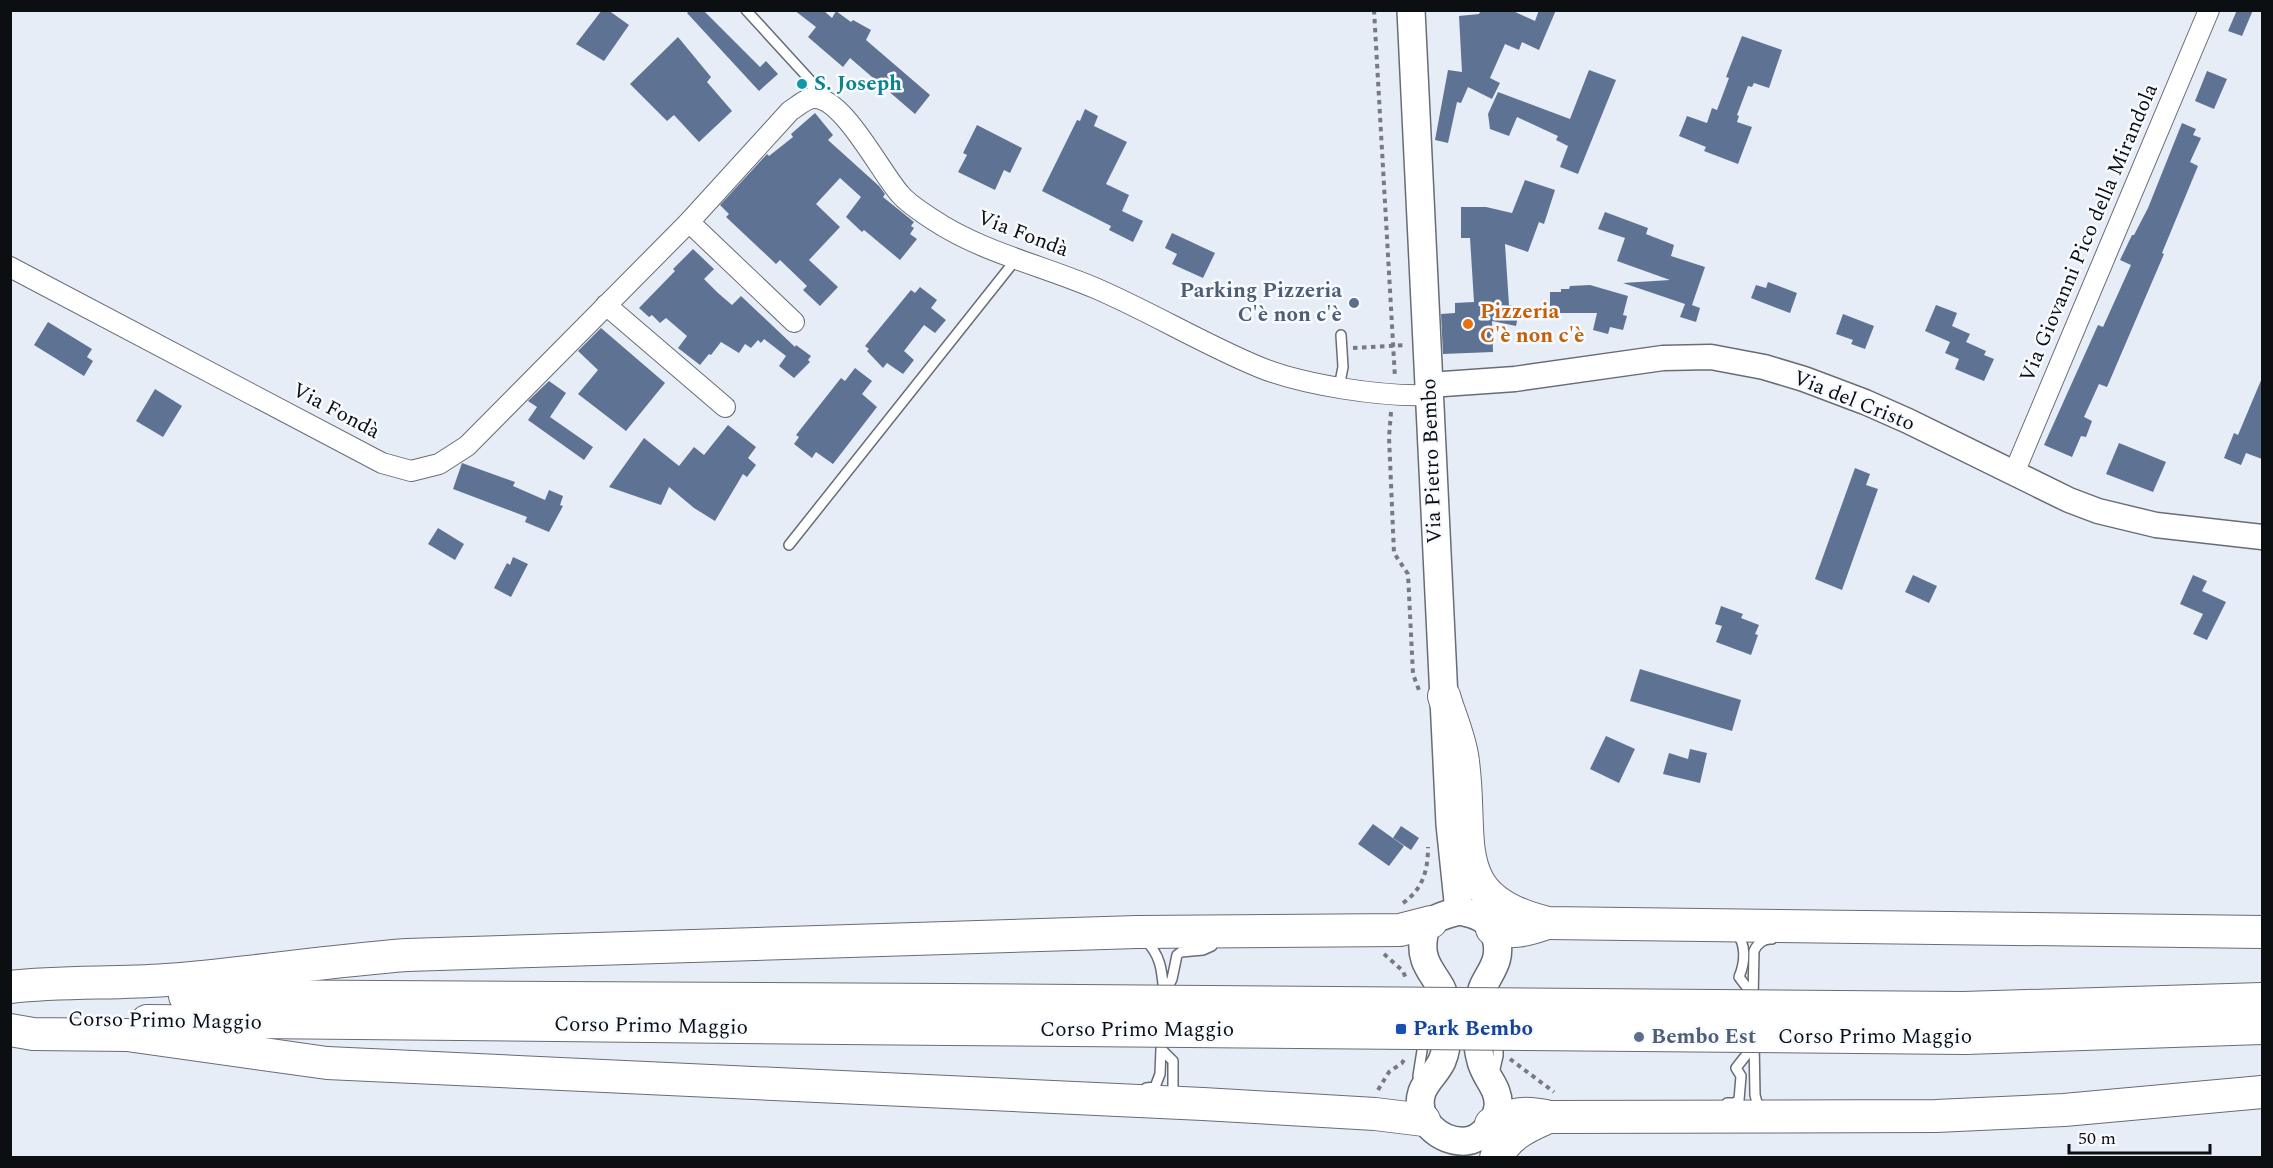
<svg xmlns="http://www.w3.org/2000/svg" width="2273" height="1168" font-family="Spectral,serif">
  <style>
    .building { fill: #5e7394 }
    .lines { fill: none; stroke-linecap: round; stroke-linejoin: round }
    .service-casing { stroke: #676d76; stroke-width: 12 }
    .minor-casing { stroke: #676d76; stroke-width: 22 }
    .tertiary-casing { stroke: #676d76; stroke-width: 27 }
    .secondary-casing { stroke: #676d76; stroke-width: 30 }
    .trunk-casing { stroke: #676d76; stroke-width: 34 }
    .path { stroke: #767b82; stroke-width: 4; stroke-dasharray: 4.5 4.5; stroke-linecap: butt }
    .service { stroke: #fff; stroke-width: 9 }
    .minor { stroke: #fff; stroke-width: 20 }
    .tertiary { stroke: #fff; stroke-width: 24 }
    .secondary { stroke: #fff; stroke-width: 27 }
    .trunk { stroke: #fff; stroke-width: 32 }
    .trunk-bridge-casing { stroke: #676d76; stroke-width: 34; stroke-linecap: butt }
    .trunk-bridge { stroke: #fff; stroke-width: 32 }
    .culture-dot { fill: #0f9aa8; stroke: #f7fafe; stroke-width: 2 }
    .service-dot { fill: #5c6f8a; stroke: #f7fafe; stroke-width: 2 }
    .food-dot { fill: #e8710a; stroke: #f7fafe; stroke-width: 2 }
    .transit-dot { fill: #1a4fb4; stroke: #f7fafe; stroke-width: 2 }
    .labels { text-anchor: middle; dominant-baseline: central; stroke-width: 5; stroke-linejoin: round; paint-order: stroke }
    .culture-label { font-size: 21px; font-weight: bold; fill: #0d838f; stroke: #f7fafe; text-anchor: start }
    .street-label { font-size: 21px; fill: #0c0f12; stroke: #f7fafe }
    .service-label { font-size: 21px; font-weight: bold; fill: #4e5e75; stroke: #f7fafe; text-anchor: end }
    .food-label { font-size: 21px; font-weight: bold; fill: #c56008; stroke: #f7fafe; text-anchor: start }
    .transit-label { font-size: 21px; font-weight: bold; fill: #164399; stroke: #f7fafe; text-anchor: start }
  </style>
  <rect width="100%" height="100%" fill="#e6edf7"/>
  <g class="building">
    <polygon points="602,10 608,10 629,25 604,61 576,44"/>
    <polygon points="690,10 703,10 760,67 766,61 778,74 759,91 687,13"/>
    <polygon points="794,10 823,10 832,18 836,11 851,22 853,20 871,30 866,40 930,95 915,114 850,58 843,67 808,37 816,27"/>
    <polygon points="1481,10 1511,10 1535,21 1539,10 1556,10 1539,50 1522,42 1519,50 1505,44 1490,78 1500,83 1492,99 1468,87 1461,103 1457,102 1448,143 1435,140 1448,70 1462,72 1459,16 1479,14"/>
    <polygon points="2237,10 2253,10 2242,36 2228,31"/>
    <polygon points="1742,36 1782,50 1769,88 1754,83 1752,87 1748,86 1737,115 1739,116 1737,122 1752,127 1738,164 1704,151 1706,147 1679,136 1687,116 1707,123 1712,108 1717,110 1729,78 1726,77"/>
    <polygon points="678,37 711,77 707,82 732,111 699,142 674,115 667,121 630,84"/>
    <polygon points="1589,70 1616,80 1578,174 1560,167 1568,146 1556,140 1558,136 1517,117 1509,136 1490,129 1488,114 1498,92 1570,119"/>
    <polygon points="2207,71 2227,79 2214,109 2195,101"/>
    <polygon points="1085,109 1098,116 1094,126 1127,142 1106,184 1129,195 1122,211 1143,221 1133,242 1109,230 1111,226 1042,191 1077,120 1080,121"/>
    <polygon points="815,113 833,135 828,140 879,186 885,194 883,197 914,222 911,226 914,228 910,234 917,239 900,260 864,230 862,232 846,217 861,197 840,178 816,204 840,227 809,260 838,287 820,306 803,290 807,286 780,260 776,264 726,217 729,214 720,205 767,154 769,156 793,137 791,134"/>
    <polygon points="2182,123 2196,129 2193,135 2201,138 2190,162 2198,166 2162,253 2164,254 2107,387 2099,384 2084,417 2092,421 2086,437 2081,436 2072,457 2044,445 2098,325 2103,327 2131,265 2120,260 2132,235 2134,235 2148,208"/>
    <polygon points="977,125 1022,148 1010,173 1004,170 995,190 958,172 967,155 963,153"/>
    <polygon points="1525,180 1555,190 1544,224 1539,222 1528,252 1505,244 1509,305 1520,307 1516,326 1492,321 1493,352 1443,354 1441,314 1455,313 1455,303 1474,302 1470,238 1461,238 1461,207 1486,207 1512,213"/>
    <polygon points="1605,212 1648,228 1646,234 1674,245 1671,256 1705,267 1692,305 1700,308 1696,322 1680,317 1685,304 1623,283 1670,280 1617,261 1625,238 1598,229"/>
    <polygon points="1172,233 1215,253 1203,278 1172,264 1177,254 1165,248"/>
    <polygon points="693,249 714,269 704,279 718,293 732,305 741,296 795,347 796,345 811,356 808,360 810,362 794,378 779,366 786,356 764,339 761,343 758,340 751,348 745,344 739,353 721,342 711,355 709,354 700,365 678,348 687,336 666,318 660,323 652,315 649,317 639,308 675,271 673,269"/>
    <polygon points="1768,282 1797,293 1790,313 1751,298 1756,285 1766,288"/>
    <polygon points="1590,285 1628,296 1623,315 1627,316 1623,330 1610,327 1608,334 1593,330 1597,313 1550,313 1550,292 1561,292 1561,289 1569,289 1570,286"/>
    <polygon points="920,287 937,300 931,308 946,320 935,333 924,325 904,351 914,360 903,374 887,363 883,368 867,351 869,349 865,346 911,290 915,293"/>
    <polygon points="1936,305 1957,313 1952,326 1970,334 1966,342 1986,351 1984,355 1994,359 1984,381 1955,369 1959,359 1945,353 1950,342 1925,331"/>
    <polygon points="1843,314 1874,326 1865,349 1851,344 1853,340 1836,334"/>
    <polygon points="48,322 92,349 87,357 93,361 84,376 34,345"/>
    <polygon points="601,328 665,383 626,431 578,394 598,370 578,351"/>
    <polygon points="855,368 872,381 862,394 877,407 833,464 816,452 812,458 794,444 799,437 796,435 841,378 845,381"/>
    <polygon points="2262,378 2262,459 2246,453 2241,465 2224,458 2234,433 2238,435"/>
    <polygon points="549,381 566,393 550,417 593,447 584,460 528,420 537,407 528,401"/>
    <polygon points="155,389 182,406 163,437 136,421"/>
    <polygon points="728,425 756,447 748,458 756,465 747,477 743,474 715,521 694,508 669,487 661,505 609,487 644,438 679,466 694,447 704,455"/>
    <polygon points="2119,443 2166,462 2153,492 2106,474"/>
    <polygon points="462,463 515,482 513,486 545,500 549,490 563,496 560,505 563,506 549,532 525,522 527,517 453,489"/>
    <polygon points="1855,468 1870,474 1866,485 1878,489 1842,590 1815,579"/>
    <polygon points="438,528 464,544 455,560 428,544"/>
    <polygon points="513,557 528,564 511,597 494,588 507,563 510,565"/>
    <polygon points="1913,575 1937,586 1929,603 1905,592"/>
    <polygon points="2193,575 2207,581 2202,591 2226,602 2207,640 2193,634 2203,614 2180,604"/>
    <polygon points="1721,606 1743,614 1741,618 1759,625 1755,634 1758,635 1751,655 1716,642 1722,626 1715,624"/>
    <polygon points="1640,669 1741,700 1732,731 1630,701"/>
    <polygon points="1606,736 1635,749 1619,783 1590,769"/>
    <polygon points="1690,749 1707,753 1700,783 1663,774 1669,753 1688,759"/>
    <polygon points="1373,824 1404,846 1389,866 1358,844"/>
    <polygon points="1401,826 1419,838 1411,850 1393,838"/>
  </g>
  <g class="lines">
    <g class="service-casing">
      <g id="service">
        <polyline points="746,10 810,80 815,98"/>
        <polyline points="1339,387 1343,367 1341,335"/>
        <polyline points="789,545 1017,258"/>
        <path d="M1735 932C1747 943 1745 963 1739 977L1752 994"/>
        <path d="M1145 940C1162 956 1162 973 1164 995L1172 979 1177 955 1181 952 1203 950 1212 946 1215 938"/>
        <path d="M1753 1000 1754 951C1757 944 1764 938 1772 939"/>
        <polyline points="1754,1041 1755,1095 1759,1110"/>
        <polyline points="1494,1073 1498,1056 1498,1039"/>
        <polyline points="1419,1081 1418,1076 1424,1038"/>
        <polyline points="1146,1088 1155,1087 1160,1074 1161,1049 1173,1061 1173,1092 1178,1096"/>
        <polyline points="1727,1103 1734,1103 1739,1100 1741,1076 1736,1068 1754,1045"/>
      </g>
    </g>
    <g class="minor-casing">
      <g id="minor">
        <polyline points="689,222 794,322"/>
        <path d="M10 267 382 463 411 471 439 464 467 446 689 222 790 111C797 107 806 98 814 98 843 97 881 173 900 194 908 204 922 212 932 219 981 252 1041 265 1095 288 1151 312 1203 344 1259 367 1302 385 1383 397 1429 395"/>
        <polyline points="606,305 725,407"/>
        <polyline points="2014,473 2209,10"/>
      </g>
    </g>
    <g class="tertiary-casing">
      <polyline id="tertiary" points="1429,385 1515,379 1663,358 1711,357 1764,367 1804,379 1865,402 1908,421 2069,500 2098,511 2156,525 2262,537"/>
    </g>
    <g class="secondary-casing">
      <g id="secondary">
        <polyline points="1411,10 1450,824 1459,911"/>
        <path d="M1459 911C1476 914 1491 919 1496 938 1504 967 1481 977 1479 1002 1477 1019 1476 1044 1481 1061 1485 1078 1500 1088 1498 1107 1496 1122 1481 1140 1466 1141 1440 1143 1413 1119 1422 1092 1426 1081 1437 1072 1442 1061 1449 1045 1448 1020 1446 1002 1442 977 1417 968 1424 935 1427 918 1445 915 1459 911Z"/>
      </g>
    </g>
    <g class="trunk-casing">
      <g id="trunk">
        <path d="M1444 696C1450 717 1461 740 1463 762 1474 842 1446 899 1548 923L2262 932"/>
        <path d="M1492 929C1512 934 1526 930 1544 924"/>
        <path d="M10 987C62 981 114 984 166 980 246 974 326 961 407 955L1137 932 1400 930 1431 922"/>
        <polyline points="185,996 949,1000"/>
        <polyline points="1963,1008 2262,999"/>
        <polyline points="147,1021 950,1029"/>
        <polyline points="10,1030 33,1034 127,1035 327,1063 1203,1104 1375,1114 1424,1120"/>
        <polyline points="1965,1038 2262,1028"/>
        <path d="M1491 1124C1511 1112 1528 1112 1550 1117L1936 1116 2064 1110 2262 1092"/>
        <path d="M1496 1158C1507 1137 1523 1128 1544 1119"/>
      </g>
    </g>
    <g class="path">
      <polyline points="1374,10 1395,378"/>
      <polyline points="1353,348 1405,345"/>
      <polyline points="1391,412 1389,437 1394,553 1408,574 1413,674 1420,693"/>
      <path d="M1403 903C1423 889 1428 870 1428 847"/>
      <polyline points="1384,954 1403,971 1406,979"/>
      <polyline points="1510,1059 1554,1092"/>
      <polyline points="1378,1090 1389,1072 1402,1063 1405,1058"/>
    </g>
    <use href="#service" class="service"/>
    <use href="#minor" class="minor"/>
    <use href="#tertiary" class="tertiary"/>
    <use href="#secondary" class="secondary"/>
    <use href="#trunk" class="trunk"/>
    <g class="trunk-bridge-casing">
      <g id="trunk-bridge">
        <polyline points="949,1000 1963,1008"/>
        <polyline points="950,1029 1965,1038"/>
      </g>
    </g>
    <use href="#trunk-bridge" class="trunk-bridge"/>
  </g>
  <circle class="culture-dot" cx="802" cy="84" r="6"/>
  <g class="service-dot">
    <circle cx="1354" cy="303" r="6"/>
    <circle cx="1639" cy="1037" r="6"/>
  </g>
  <circle class="food-dot" cx="1468" cy="324" r="6"/>
  <rect class="transit-dot" x="1395" y="1023" width="12" height="12" rx="3"/>
  <g class="labels">
    <g class="culture-label">
      <text x="814" y="84">S. Joseph</text>
    </g>
    <g class="street-label">
      <text transform="translate(2089 233) rotate(-67)">Via Giovanni Pico della Mirandola</text>
      <text transform="translate(1023 234) rotate(21)">Via Fondà</text>
      <text transform="translate(1854 401) rotate(22)">Via del Cristo</text>
      <text transform="translate(336 411) rotate(28)">Via Fondà</text>
      <text transform="translate(1432 461) rotate(-92)">Via Pietro Bembo</text>
      <text transform="translate(165 1021) rotate(1)">Corso Primo Maggio</text>
      <text transform="translate(651 1026) rotate(1)">Corso Primo Maggio</text>
      <text x="1137" y="1030">Corso Primo Maggio</text>
      <text x="1875" y="1037">Corso Primo Maggio</text>
    </g>
    <g class="service-label">
      <text x="1342" y="291">Parking Pizzeria<tspan x="1342" dy="24">C'è non c'è</tspan></text>
      <text x="1651" y="1037" text-anchor="start">Bembo Est</text>
    </g>
    <g class="food-label">
      <text x="1480" y="312">Pizzeria<tspan x="1480" dy="24">C'è non c'è</tspan></text>
    </g>
    <g class="transit-label">
      <text x="1413" y="1029">Park Bembo</text>
    </g>
  </g>
  <rect width="2273" height="1168" fill="none" stroke="#0c0f12" stroke-width="24"/>
  <path d="M2069 1144v9h141v-9" fill="none" stroke="#0c0f12" stroke-width="3"/>
  <text x="2078" y="1144" font-size="18" fill="#0c0f12" stroke="#f7fafe" stroke-width="4.5" paint-order="stroke">50 m</text>
</svg>
